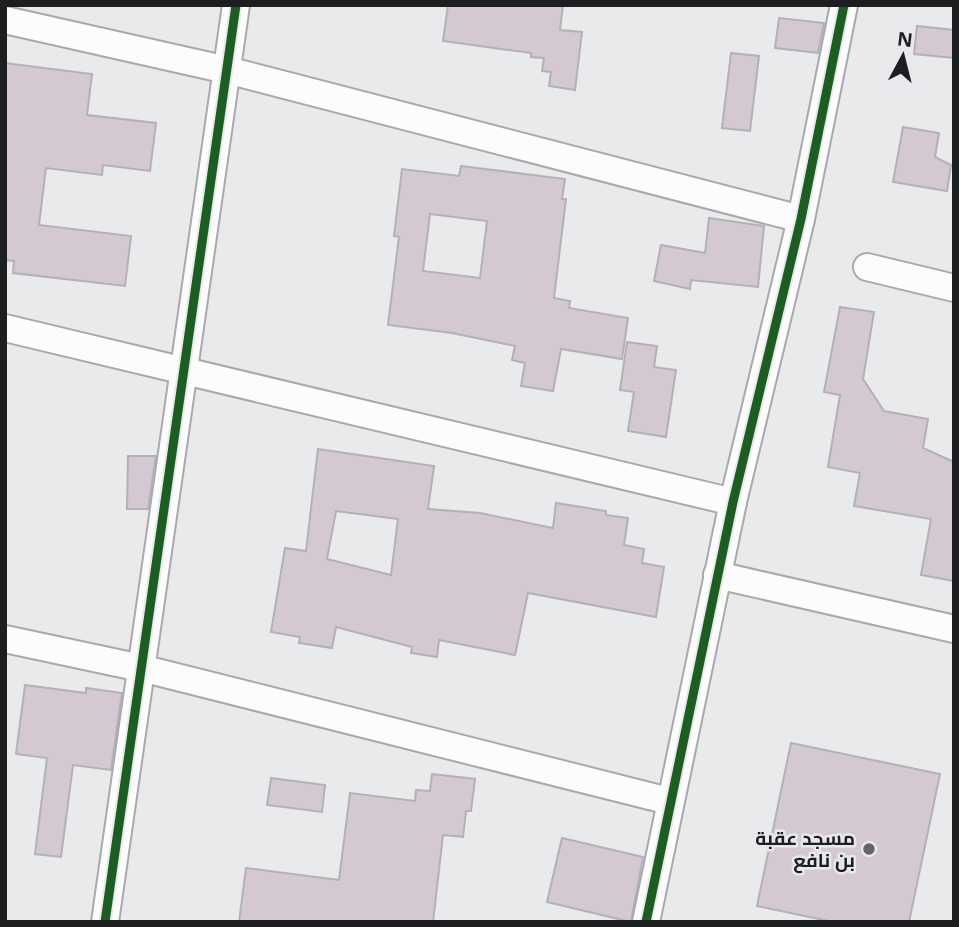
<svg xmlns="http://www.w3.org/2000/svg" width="959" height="927" font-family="'Noto Sans',Cairo,sans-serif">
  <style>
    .building { fill: #d4c9d3; stroke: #b2b1b3; stroke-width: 2; fill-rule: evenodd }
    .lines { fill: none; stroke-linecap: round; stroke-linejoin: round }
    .minor-casing { stroke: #a8a9ab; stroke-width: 30 }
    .minor { stroke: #fcfcfc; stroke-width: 26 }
    .cycleway-casing { stroke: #e7e9ed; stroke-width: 13 }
    .cycleway { stroke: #1b5e20; stroke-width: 9 }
    .poi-dot { fill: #646567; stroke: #e7e9ed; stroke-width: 2.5 }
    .labels { text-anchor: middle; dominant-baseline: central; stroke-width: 5; stroke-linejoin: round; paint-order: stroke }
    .poi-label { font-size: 19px; font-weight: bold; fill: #1d1e1f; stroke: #e7e9ed; text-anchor: end }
  </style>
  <rect width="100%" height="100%" fill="#e8eaec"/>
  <g class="building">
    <polygon points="448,5 563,5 560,30 582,32 575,90 549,86 551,72 542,71 544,58 531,57 531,53 443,41"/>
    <polygon points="779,18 824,23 818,53 775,48"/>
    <polygon points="917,26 954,30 954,58 914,54"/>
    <polygon points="731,53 759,56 750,131 722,128"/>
    <polygon points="5,63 92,74 87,115 156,123 150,171 103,165 102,175 46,168 39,225 131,236 125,286 13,273 14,261 5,260"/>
    <polygon points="903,127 939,133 935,157 951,165 947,191 893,182"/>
    <path d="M461 166 565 179 562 199H566L554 298 570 301 569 308 628 318 622 359 561 349 553 391 521 386 525 363 512 360 515 346 452 333 388 325 399 237 394 236 402 169 459 176ZM430 214 487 221 480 278 423 271Z"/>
    <polygon points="709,218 764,226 758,287 691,280 690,289 654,281 661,245 705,253"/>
    <polygon points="840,307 874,312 863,379 884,411 928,419 923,448 954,462 954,581 921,575 931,519 854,506 860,473 828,467 840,395 824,392"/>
    <polygon points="627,342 657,346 654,367 676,370 666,437 628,431 634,392 620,390"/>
    <path d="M318 449 434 466 428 509 480 513 553 528 556 503 606 511V515L628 518 624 545 644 549 642 563 664 567 656 617 528 593 515 655 439 640 437 657 411 653 412 647 336 627 332 648 299 643 300 637 271 632 285 548 306 551ZM336 511 398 519 391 575 327 559Z"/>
    <polygon points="128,456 156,456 148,509 127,509"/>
    <polygon points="25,685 86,693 86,688 122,693 111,770 73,765 61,857 35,854 47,758 16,754"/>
    <polygon points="791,743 940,774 909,922 833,922 757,906"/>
    <polygon points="432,774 475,779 471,811 466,811 463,837 443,835 433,922 239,922 246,868 339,880 350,793 415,801 416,790 430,791"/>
    <polygon points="271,778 325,785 322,812 267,805"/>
    <polygon points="562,838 643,857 631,922 547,902"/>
  </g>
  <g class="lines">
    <g class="minor-casing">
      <g id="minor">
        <polyline points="5,20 227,70 801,219"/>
        <polyline points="867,267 954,288"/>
        <polyline points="5,328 733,502"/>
        <polyline points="717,575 954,629"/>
        <polyline points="5,639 141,668 669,801"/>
        <polyline points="105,922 236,5"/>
        <polyline points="646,922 733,502 801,219 844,5"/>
      </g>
    </g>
    <use href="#minor" class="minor"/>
    <g class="cycleway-casing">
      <g id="cycleway">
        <polyline points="105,922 236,5"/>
        <polyline points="646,922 733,502 801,219 844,5"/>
      </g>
    </g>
    <use href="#cycleway" class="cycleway"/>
  </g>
  <circle class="poi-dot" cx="869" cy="849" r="7"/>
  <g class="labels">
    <g class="poi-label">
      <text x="855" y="838">مسجد عقبة<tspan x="855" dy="22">بن نافع</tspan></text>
    </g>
  </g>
  <rect width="959" height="927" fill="none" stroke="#1d1e1f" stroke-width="14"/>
  <g transform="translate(903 56) rotate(7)" stroke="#e7e9ed" stroke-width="5" paint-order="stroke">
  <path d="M0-5L12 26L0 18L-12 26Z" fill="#1d1e1f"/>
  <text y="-10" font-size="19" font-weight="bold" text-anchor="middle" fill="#1d1e1f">N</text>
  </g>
</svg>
